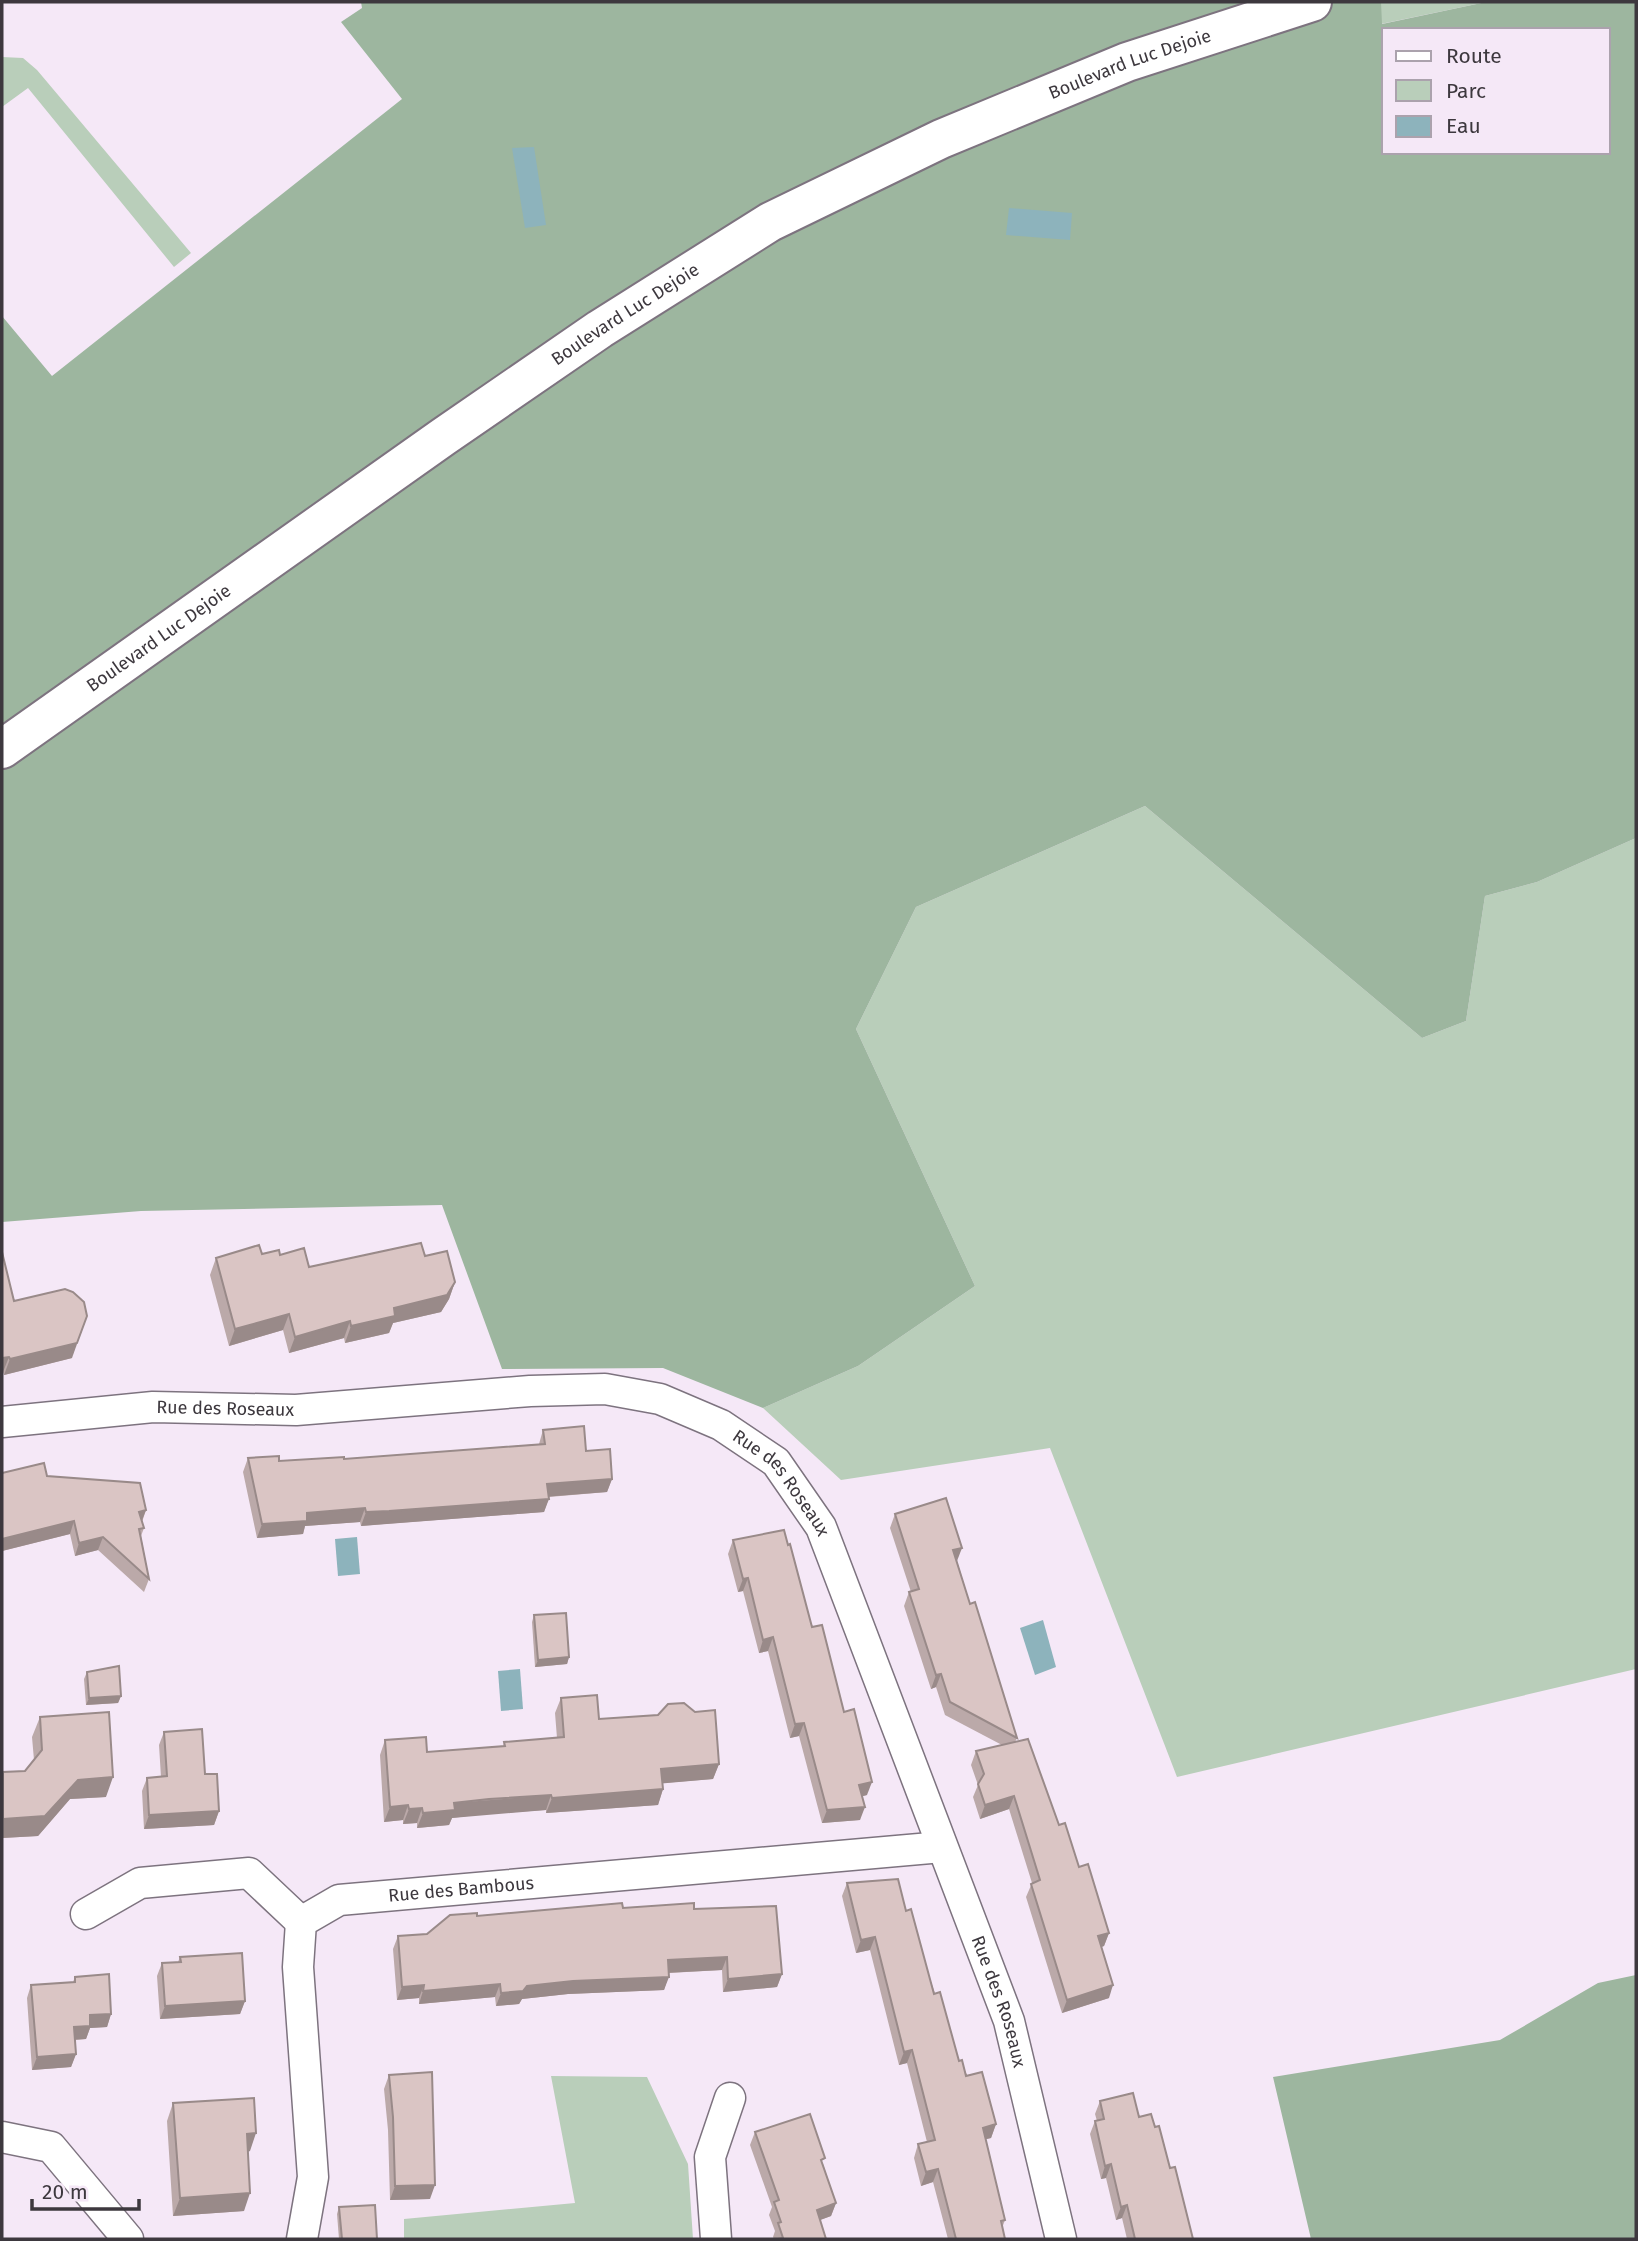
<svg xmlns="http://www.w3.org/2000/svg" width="1638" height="2241" font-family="'Fira Sans',sans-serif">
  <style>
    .green { fill: #b9ceba }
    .forest { fill: #9db69f; fill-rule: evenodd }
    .water { fill: #8db3bc }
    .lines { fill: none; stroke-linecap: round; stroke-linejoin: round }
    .street-casing { stroke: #7d737f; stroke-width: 33 }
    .secondary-casing { stroke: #7d737f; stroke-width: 42 }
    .street { stroke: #fff; stroke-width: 30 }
    .secondary { stroke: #fff; stroke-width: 38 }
    .wall { fill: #bba9a9 }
    .shaded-wall { fill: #998a89 }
    .building { fill: #dac5c4; stroke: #998a89; stroke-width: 2 }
    .labels { text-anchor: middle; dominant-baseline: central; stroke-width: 5; stroke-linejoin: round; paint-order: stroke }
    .street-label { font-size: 18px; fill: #3d383e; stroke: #f5e8f7 }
  </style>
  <rect width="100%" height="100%" fill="#f5e8f7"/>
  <g class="green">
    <polygon points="1381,2 1486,2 1381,24"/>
    <polygon points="2,57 23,58 37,70 191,253 174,267 28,88 2,107"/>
    <polygon points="1145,806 1422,1038 1466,1021 1485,896 1537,882 1636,838 1636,1669 1177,1777 1050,1448 841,1480 763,1408 858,1366 975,1286 856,1029 916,907"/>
    <polygon points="551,2076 647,2077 688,2164 693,2239 404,2239 404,2219 575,2203"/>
  </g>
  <g class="forest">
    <path d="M361 2H1381L1382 24 1486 2H1636V838L1537 882 1485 896 1466 1021 1422 1038 1145 806 916 907 856 1029 975 1286 858 1366 763 1408 663 1368 502 1369 442 1205 141 1211 2 1222V316L52 376 402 99 341 22 362 8ZM1384 30H1608V152H1384Z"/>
    <polygon points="1636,1975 1636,2239 1311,2239 1273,2077 1500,2040 1598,1983"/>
  </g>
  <g class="water">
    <polygon points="534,147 546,225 525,228 512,148"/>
    <polygon points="1009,208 1072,213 1070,240 1006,235"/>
    <polygon points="357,1537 360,1574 338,1576 335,1539"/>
    <polygon points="1043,1620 1056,1667 1035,1675 1020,1628"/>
    <polygon points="520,1669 523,1709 501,1711 498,1671"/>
  </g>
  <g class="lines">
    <g class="street-casing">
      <g id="street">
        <path id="s1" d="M2 1422 153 1407 296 1410 530 1391 605 1389 660 1399 721 1425 776 1462 821 1527 1009 2021 1061 2239"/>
        <polyline points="86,1914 140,1883 249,1873 301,1922"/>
        <polyline points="2,2137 51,2147 128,2239"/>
        <path id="s2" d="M302 2239 313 2177 298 1967 301 1922 339 1900 942 1847"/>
        <polyline points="716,2239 710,2157 730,2098"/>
      </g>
    </g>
    <g class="secondary-casing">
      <g id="secondary">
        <path id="s3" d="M2 749 443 437 600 329 770 222 941 139 1127 62 1312 2"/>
      </g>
    </g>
    <use href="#street" class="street"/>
    <use href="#secondary" class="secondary"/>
  </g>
  <g class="wall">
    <polygon points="262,1254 280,1255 309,1267 425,1256 455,1282 449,1299 441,1312 393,1323 389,1333 345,1343 344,1338 289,1353 283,1330 229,1346 210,1275 216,1258"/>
    <polygon points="14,1301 72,1358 4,1375 3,1372"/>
    <polygon points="543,1430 586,1451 612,1479 607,1492 549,1497 544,1512 384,1524 361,1526 360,1522 305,1526 303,1534 257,1538 243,1472 248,1458 279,1461 344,1459 539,1444"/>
    <polygon points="2,1473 47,1476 146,1510 142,1522 144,1528 141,1536 149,1579 144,1592 98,1550 75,1556 70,1534 2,1551"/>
    <polygon points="895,1514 957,1561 970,1604 1017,1738 1015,1742 1059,1825 1109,1933 1104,1946 1101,1947 1109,1998 1062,2013 1026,1897 1032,1883 1009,1809 980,1819 973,1797 978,1785 971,1765 976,1751 1002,1745 945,1715 936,1687 931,1689 904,1606 909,1592 911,1592 890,1528"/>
    <polygon points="733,1540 812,1627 844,1712 867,1795 863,1796 860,1820 822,1823 799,1736 790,1738 768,1651 759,1653 743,1591 738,1592 728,1554"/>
    <polygon points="534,1615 569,1657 567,1664 535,1667 532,1622"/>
    <polygon points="87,1672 121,1696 118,1703 86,1705 84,1679"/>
    <polygon points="561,1698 599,1719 719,1764 713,1779 663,1783 663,1789 658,1805 546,1813 546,1810 484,1814 452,1818 449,1825 417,1828 417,1823 403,1824 403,1820 384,1822 380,1755 385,1740 427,1752 503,1747 504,1742 557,1738 555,1713"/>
    <polygon points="40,1717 106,1797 70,1799 38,1836 2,1838 2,1777 3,1772 25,1771 34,1760 32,1737"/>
    <polygon points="164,1732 205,1774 219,1811 214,1825 144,1829 142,1791 147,1778 161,1777 159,1745"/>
    <polygon points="847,1883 906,1911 959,2061 996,2124 991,2138 986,2139 1005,2220 1002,2228 1005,2239 948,2239 933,2182 921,2186 914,2158 918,2144 927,2142 907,2063 899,2065 870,1950 856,1953 842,1896"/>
    <polygon points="623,1908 694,1909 782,1974 777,1987 723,1992 722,1970 669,1973 664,1990 568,1994 522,1999 519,2004 496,2006 495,1997 419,2004 419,1998 397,2000 393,1949 398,1936 427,1934 477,1916"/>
    <polygon points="180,1957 245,2001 240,2014 160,2019 157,1976 162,1963 178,1962"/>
    <polygon points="75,1977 111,2014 107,2027 90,2028 86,2039 75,2040 76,2054 71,2067 32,2070 27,1998 31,1985 73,1982"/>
    <polygon points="389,2075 430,2199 390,2200 388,2130 384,2089"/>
    <polygon points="1100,2101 1139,2117 1155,2127 1170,2168 1193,2239 1127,2239 1122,2218 1116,2220 1106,2178 1101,2179 1090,2134 1095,2121 1097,2121 1095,2114"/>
    <polygon points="173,2103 250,2151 248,2152 244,2211 173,2216 167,2121"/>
    <polygon points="755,2132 823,2164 836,2203 831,2216 820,2220 826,2239 774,2239 773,2237 775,2231 769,2215 772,2207 750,2145"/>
    <polygon points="339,2207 377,2239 339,2239 337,2214"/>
  </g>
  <g class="shaded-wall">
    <polygon points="455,1282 449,1299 441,1312 393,1323 389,1333 345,1343 351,1326"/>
    <polygon points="289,1314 283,1330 229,1346 235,1329"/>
    <polygon points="87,1316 72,1358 4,1375 10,1359"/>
    <polygon points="350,1321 344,1338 289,1353 295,1337"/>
    <polygon points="9,1357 3,1372 2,1373 2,1358"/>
    <polygon points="612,1479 607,1492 543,1497 547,1484"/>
    <polygon points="549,1499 544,1512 361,1526 366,1512"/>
    <polygon points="365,1508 360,1522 305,1526 303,1534 257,1538 262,1524 307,1513"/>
    <polygon points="146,1510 141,1523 139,1512"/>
    <polygon points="74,1521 70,1534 2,1551 2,1539"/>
    <polygon points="103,1537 98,1550 75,1556 79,1543"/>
    <polygon points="962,1548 957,1561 953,1550"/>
    <polygon points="748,1578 743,1591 738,1592 743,1579"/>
    <polygon points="773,1637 768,1651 759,1653 763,1640"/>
    <polygon points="569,1657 567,1664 535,1667 538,1660"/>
    <polygon points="941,1674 936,1687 931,1689 936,1675"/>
    <polygon points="121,1696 118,1703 86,1705 89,1698"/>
    <polygon points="804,1723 799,1736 790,1738 795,1724"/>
    <polygon points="719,1764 713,1779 656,1784 661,1769"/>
    <polygon points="113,1777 106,1797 70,1799 38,1836 2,1838 2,1822 3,1819 78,1780"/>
    <polygon points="872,1782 867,1795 855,1798 859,1785"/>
    <polygon points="663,1789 658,1805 546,1813 552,1798"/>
    <polygon points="551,1795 546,1810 452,1818 449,1825 417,1828 423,1813 454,1803"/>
    <polygon points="1014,1796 1009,1809 980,1819 985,1805"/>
    <polygon points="408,1805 403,1820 384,1822 390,1807"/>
    <polygon points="865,1807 860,1820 822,1823 827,1810"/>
    <polygon points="422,1808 417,1823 403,1824 409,1809"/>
    <polygon points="219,1811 214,1825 144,1829 149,1815"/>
    <polygon points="1109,1933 1104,1946 1093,1950 1098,1936"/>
    <polygon points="875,1937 870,1950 856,1953 861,1940"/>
    <polygon points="727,1957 722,1970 664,1973 668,1960"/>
    <polygon points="782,1974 777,1987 723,1992 728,1979"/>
    <polygon points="669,1977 664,1990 568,1994 522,1999 519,2004 496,2006 501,1993 527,1986 573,1981"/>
    <polygon points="500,1984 495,1997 419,2004 423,1991"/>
    <polygon points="424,1985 419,1998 397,2000 402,1987"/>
    <polygon points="1113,1985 1109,1998 1062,2013 1067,2000"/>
    <polygon points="245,2001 240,2014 160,2019 165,2006"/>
    <polygon points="111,2014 107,2027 90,2028 86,2039 69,2040 74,2027 90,2015"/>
    <polygon points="912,2050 907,2063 899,2065 904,2052"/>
    <polygon points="76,2054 71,2067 32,2070 37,2057"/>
    <polygon points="996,2124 991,2138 978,2141 983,2128"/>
    <polygon points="256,2133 250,2151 240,2152 247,2134"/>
    <polygon points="1111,2164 1106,2178 1101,2179 1105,2166"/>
    <polygon points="938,2169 933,2182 921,2186 926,2172"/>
    <polygon points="435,2185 430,2199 390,2200 395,2186"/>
    <polygon points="250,2193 244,2211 173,2216 180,2198"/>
    <polygon points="836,2203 831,2216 812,2223 817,2210"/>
    <polygon points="1127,2205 1122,2218 1116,2220 1121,2207"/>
  </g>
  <g class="building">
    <polygon points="421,1243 425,1256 447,1251 455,1282 447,1295 394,1308 395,1316 351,1326 350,1321 295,1337 289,1314 235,1329 216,1258 259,1245 262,1254 279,1250 280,1255 304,1248 309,1267"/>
    <polygon points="2,1252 14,1301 65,1289 73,1292 84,1302 87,1316 77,1343 10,1359 9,1357 2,1358"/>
    <polygon points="584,1426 586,1451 610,1449 612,1479 547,1484 549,1499 389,1511 366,1512 365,1508 307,1513 307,1521 262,1524 248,1458 279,1456 279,1461 344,1457 344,1459 545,1444 543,1430"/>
    <polygon points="44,1463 47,1476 140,1483 146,1510 139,1512 144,1528 139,1529 149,1579 103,1537 79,1543 74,1521 2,1539 2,1473"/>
    <polygon points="946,1498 962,1548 953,1550 970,1604 975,1602 1017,1738 950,1702 941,1674 936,1675 909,1592 919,1589 895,1514"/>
    <polygon points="784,1530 788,1545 790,1544 812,1627 822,1625 844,1712 854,1709 872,1782 859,1785 865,1807 827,1810 804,1723 795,1724 773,1637 763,1640 748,1578 743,1579 733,1540"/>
    <polygon points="566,1613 569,1657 538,1660 534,1615"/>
    <polygon points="119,1666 121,1696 89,1698 87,1672"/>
    <polygon points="597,1695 599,1719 658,1715 668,1704 684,1703 695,1712 715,1710 719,1764 661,1769 663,1789 552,1798 551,1795 489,1799 454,1803 455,1810 423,1813 422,1808 409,1809 408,1805 390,1807 385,1740 426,1737 427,1752 505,1746 504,1742 564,1737 561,1698"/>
    <polygon points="109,1712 113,1777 78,1780 45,1816 3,1819 3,1772 25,1771 42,1750 40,1717"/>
    <polygon points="202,1729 205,1774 217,1774 219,1811 149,1815 147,1778 167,1776 164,1732"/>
    <polygon points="1028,1739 1059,1825 1065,1823 1079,1867 1088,1864 1109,1933 1098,1936 1113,1985 1067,2000 1031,1884 1040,1880 1014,1796 985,1805 978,1784 984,1774 976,1751"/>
    <polygon points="898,1879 906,1911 911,1909 934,1994 940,1992 959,2061 962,2060 966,2076 982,2072 996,2124 983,2128 1005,2220 1001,2221 1005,2239 956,2239 938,2169 926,2172 918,2144 935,2140 912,2050 904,2052 875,1937 861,1940 847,1883"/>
    <polygon points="622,1903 623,1908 694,1903 694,1909 776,1906 782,1974 728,1979 727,1957 668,1960 669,1977 573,1981 527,1986 523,1991 501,1993 500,1984 423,1991 424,1985 402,1987 398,1936 427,1934 450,1915 477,1913 477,1916"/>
    <polygon points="242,1953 245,2001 165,2006 162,1963 181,1962 180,1957"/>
    <polygon points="109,1974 111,2014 90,2015 90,2026 74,2027 76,2054 37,2057 31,1985 75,1982 75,1977"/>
    <polygon points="432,2072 435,2185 395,2186 393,2117 389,2075"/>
    <polygon points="1133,2093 1139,2117 1151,2114 1155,2127 1159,2126 1170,2168 1175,2167 1193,2239 1135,2239 1127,2205 1121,2207 1111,2164 1105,2166 1095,2121 1104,2119 1100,2101"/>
    <polygon points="254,2098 256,2133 247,2134 250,2193 180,2198 173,2103"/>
    <polygon points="810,2114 825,2158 821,2160 836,2203 817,2210 826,2239 778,2239 783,2238 778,2223 781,2222 774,2202 779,2200 755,2132"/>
    <polygon points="375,2205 377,2239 342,2239 339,2207"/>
  </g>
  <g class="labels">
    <g class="street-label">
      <text stroke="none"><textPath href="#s3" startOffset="1325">Boulevard Luc Dejoie</textPath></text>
      <text stroke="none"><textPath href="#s3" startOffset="760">Boulevard Luc Dejoie</textPath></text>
      <text stroke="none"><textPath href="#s3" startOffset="192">Boulevard Luc Dejoie</textPath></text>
      <text stroke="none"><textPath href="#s1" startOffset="224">Rue des Roseaux</textPath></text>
      <text stroke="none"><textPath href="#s1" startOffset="812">Rue des Roseaux</textPath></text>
      <text stroke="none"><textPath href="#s2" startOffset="485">Rue des Bambous</textPath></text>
      <text stroke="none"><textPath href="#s1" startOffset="1379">Rue des Roseaux</textPath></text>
    </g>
  </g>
  <rect width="1638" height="2241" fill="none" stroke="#3d383e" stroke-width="7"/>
  <rect x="1382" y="28" width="228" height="126" fill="#f5e8f7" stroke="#aba2ad" stroke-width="2"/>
  <rect x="1396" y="51" width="35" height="10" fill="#ffffff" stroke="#aba2ad" stroke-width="2"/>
  <text x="1446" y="63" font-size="21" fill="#3d383e">Route</text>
  <rect x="1396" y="80" width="35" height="21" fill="#b9ceba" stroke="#aba2ad" stroke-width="2"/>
  <text x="1446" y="98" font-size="21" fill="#3d383e">Parc</text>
  <rect x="1396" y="116" width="35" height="21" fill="#8db3bc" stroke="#aba2ad" stroke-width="2"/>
  <text x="1446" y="133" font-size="21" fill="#3d383e">Eau</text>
  <path d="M32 2199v10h107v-10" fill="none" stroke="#3d383e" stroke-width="3.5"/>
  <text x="42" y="2199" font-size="21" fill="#3d383e" stroke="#f5e8f7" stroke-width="5" paint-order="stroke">20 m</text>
</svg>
